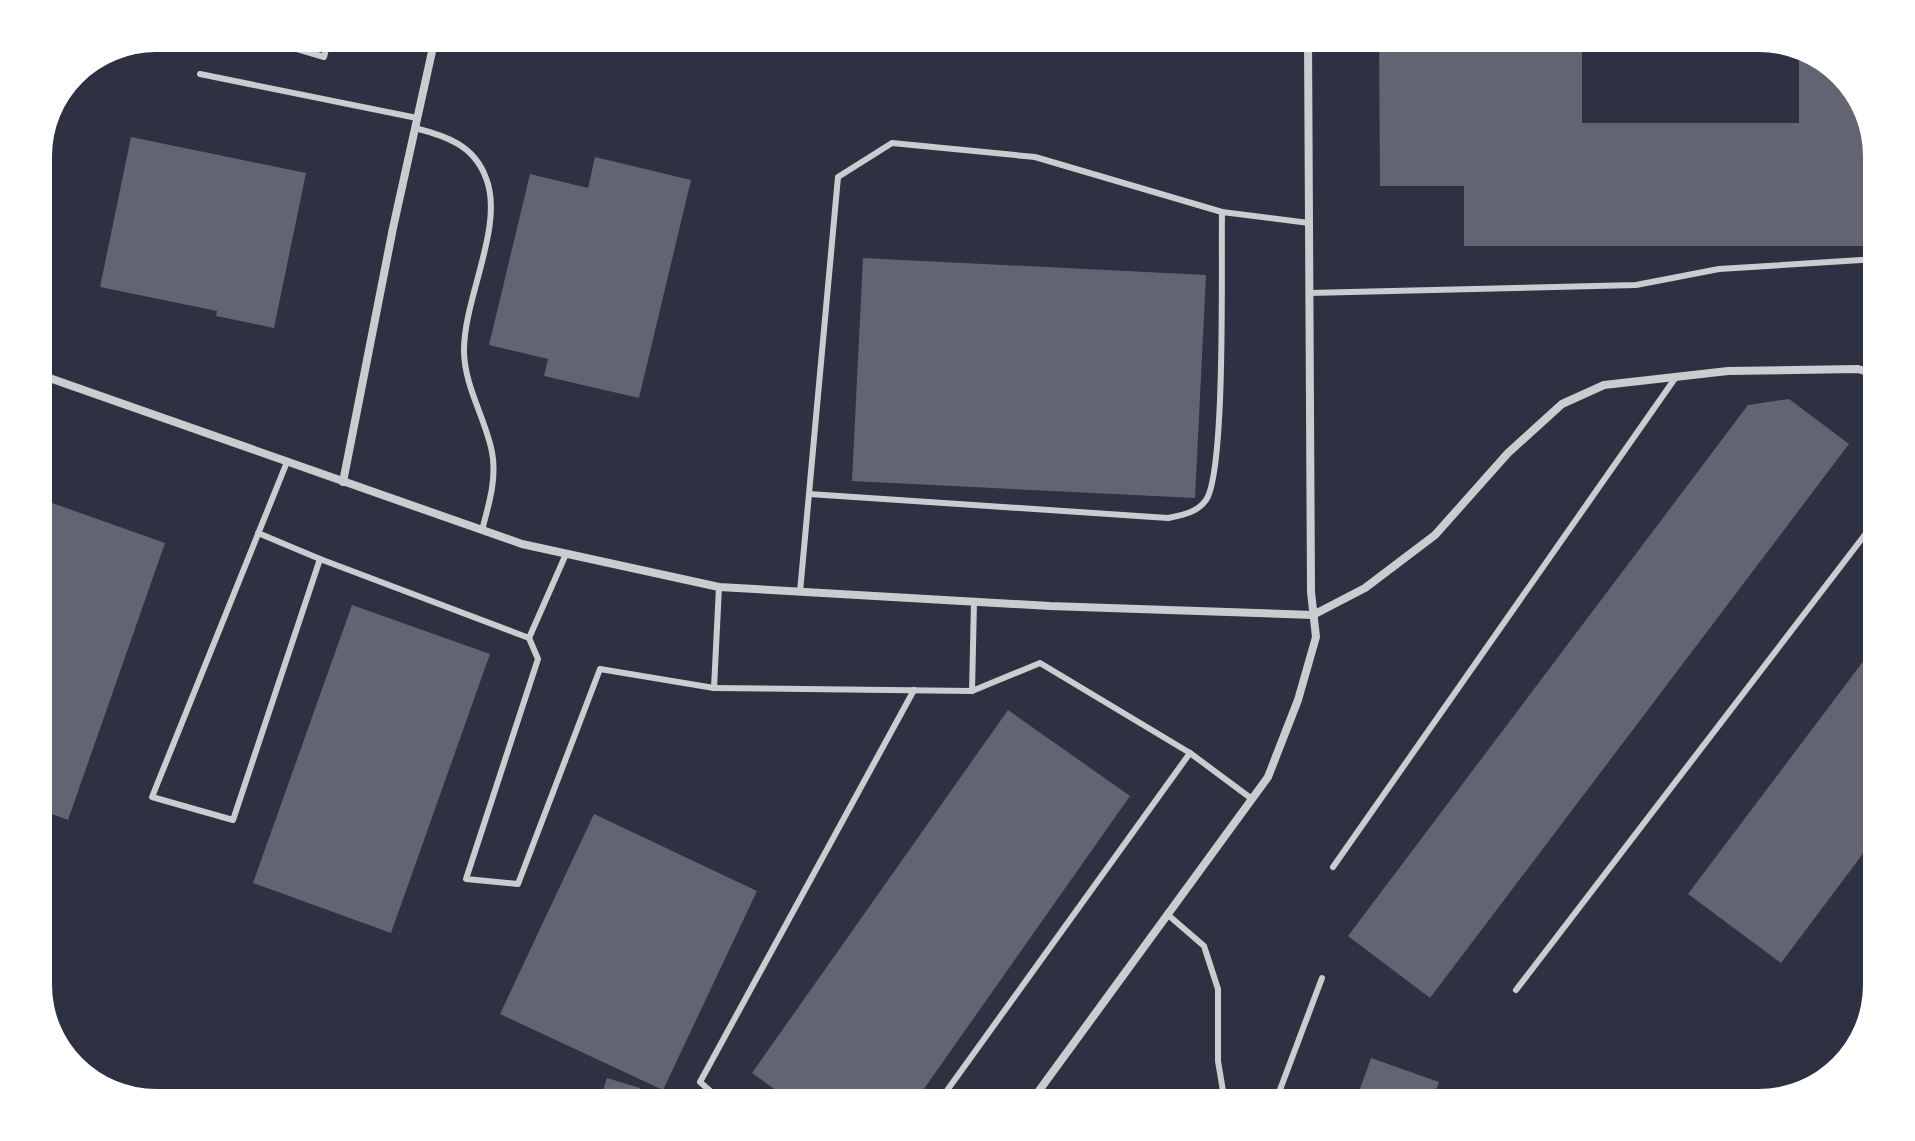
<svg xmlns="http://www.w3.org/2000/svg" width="1915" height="1141" font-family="'PT Sans Narrow',sans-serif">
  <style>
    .building { fill: #626471 }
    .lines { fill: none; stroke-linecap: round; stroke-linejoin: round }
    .service { stroke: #caccd0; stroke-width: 6 }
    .minor { stroke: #caccd0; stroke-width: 8 }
  </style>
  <rect width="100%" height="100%" fill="#2d3142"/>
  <g class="building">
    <polygon points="1379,38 1582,38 1582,123 1799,123 1799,49 1819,54 1861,96 1877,148 1877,246 1464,246 1464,186 1380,186"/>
    <polygon points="131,137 306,173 274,328 216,316 217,311 100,287"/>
    <polygon points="595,157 691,180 639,398 544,376 548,359 489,345 530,174 588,188"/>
    <polygon points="863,258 1206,275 1195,498 852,481"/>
    <polygon points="1789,399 1849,444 1430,998 1348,936 1748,405"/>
    <polygon points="38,498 165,543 68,820 38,809"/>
    <polygon points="352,605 490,654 391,933 253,883"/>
    <polygon points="1877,643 1877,835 1781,963 1688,894"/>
    <polygon points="1008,710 1130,796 914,1103 794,1103 752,1073"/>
    <polygon points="594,814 757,891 663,1090 500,1014"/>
    <polygon points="1371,1058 1439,1082 1431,1103 1355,1103"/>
    <polygon points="607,1078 640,1088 635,1103 599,1103"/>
  </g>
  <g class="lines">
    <g class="service">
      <polyline points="260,38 324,57 329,38"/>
      <polyline points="200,74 417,118"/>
      <path d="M415 128C446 136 474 145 486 178 505 226 463 299 464 352 465 388 485 417 492 452 497 478 489 504 482 530"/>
      <polyline points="1309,293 1636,285 1719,269 1877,259"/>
      <path d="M809 494 1168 518C1182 515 1197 513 1206 500 1226 471 1221 260 1222 212"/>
      <polyline points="258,533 320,559 233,820 152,797 287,462"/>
      <polyline points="320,559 529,638 566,554"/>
      <polyline points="800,592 838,177 892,143 1035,157 1222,212 1309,223"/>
      <polyline points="529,638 538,659 466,879 518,884 600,669 714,688 719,587"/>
      <polyline points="714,688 972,691 974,602"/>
      <polyline points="972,691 1040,663 1190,753 1252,799"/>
      <polyline points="1333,867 1676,377"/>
      <polyline points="1167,914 1204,946 1218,989 1218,1061 1225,1103"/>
      <polyline points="1516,990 1877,519"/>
      <polyline points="724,1103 700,1082 914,690"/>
      <polyline points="938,1103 1190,753"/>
      <polyline points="1275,1103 1322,978"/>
    </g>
    <g class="minor">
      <polyline points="38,374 522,544 719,587 1050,606 1313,615 1365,588 1435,535 1508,453 1562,404 1604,385 1728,371 1858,369 1877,375"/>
      <polyline points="343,482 393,228 435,38"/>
      <polyline points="1030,1103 1268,777 1298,700 1316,637 1311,592 1308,38"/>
    </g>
  </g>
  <path d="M0 0H1915V1141H0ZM156 52H1759A104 104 0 0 1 1863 156V985A104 104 0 0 1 1759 1089H156A104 104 0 0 1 52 985V156A104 104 0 0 1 156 52Z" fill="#fff" fill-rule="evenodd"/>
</svg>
